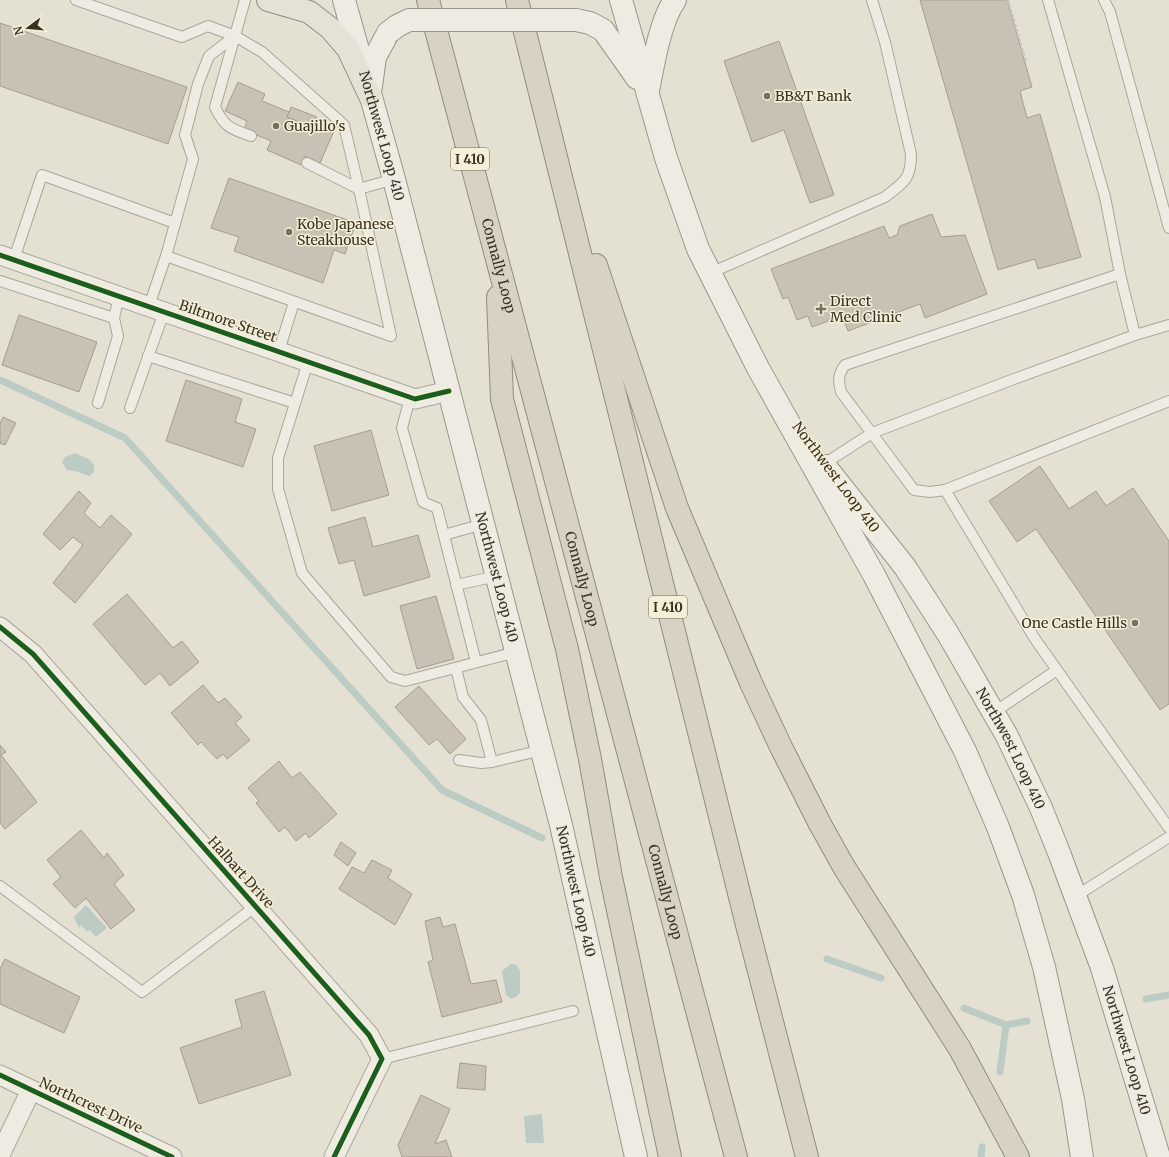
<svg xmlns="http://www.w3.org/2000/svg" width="1169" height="1157" font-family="Merriweather,serif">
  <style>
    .water { fill: #bccbc3 }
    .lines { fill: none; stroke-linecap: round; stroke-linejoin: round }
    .stream { stroke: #bccbc3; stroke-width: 7 }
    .building { fill: #c9c1b3; stroke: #a69d91 }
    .lane-casing { stroke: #aba69a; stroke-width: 12 }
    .street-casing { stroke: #aba69a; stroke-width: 21 }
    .secondary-casing { stroke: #9b968a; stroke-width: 24 }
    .primary-casing { stroke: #908b81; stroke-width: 24 }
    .highway-casing { stroke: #908b81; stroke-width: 24 }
    .path { stroke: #c6c3ba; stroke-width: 2.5; stroke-dasharray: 3 2; stroke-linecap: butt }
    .lane { stroke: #eeebe3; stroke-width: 10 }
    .street { stroke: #eeebe3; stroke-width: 19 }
    .secondary { stroke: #eeebe3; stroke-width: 22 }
    .primary { stroke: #e5e2d5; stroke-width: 22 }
    .highway { stroke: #d8d2c2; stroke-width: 22 }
    .secondary-bridge-casing { stroke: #9b968a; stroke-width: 24; stroke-linecap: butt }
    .secondary-bridge { stroke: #eeebe3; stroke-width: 22 }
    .cycleway-casing { stroke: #f5efd9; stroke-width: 8 }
    .cycleway { stroke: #1b5e20; stroke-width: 5 }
    .poi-dot { fill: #766e5f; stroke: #f5efd9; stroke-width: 1.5 }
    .labels { text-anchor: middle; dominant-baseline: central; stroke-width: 3; stroke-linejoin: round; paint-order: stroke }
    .shield { fill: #f5efd9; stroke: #726958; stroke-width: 1 }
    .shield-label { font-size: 13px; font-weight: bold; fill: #3a3021 }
    .poi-label { font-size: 14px; fill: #3a3021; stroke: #f5efd9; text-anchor: start }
    .street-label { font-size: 14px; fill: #3a3021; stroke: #f5efd9 }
  </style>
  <rect width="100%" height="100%" fill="#e5e1d2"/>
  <g class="water">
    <polygon points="75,453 89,459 94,465 94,472 89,476 75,471 67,470 62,462 65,457"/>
    <polygon points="86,905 107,928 96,937 90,930 87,932 81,925 79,928 74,917"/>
    <polygon points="511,964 517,965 520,971 520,993 516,997 511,999 506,995 502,971"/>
    <polygon points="542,1114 544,1143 526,1143 524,1116"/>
  </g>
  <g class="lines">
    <g class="stream">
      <polyline points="0,380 125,438 442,790 542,838"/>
      <polyline points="827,959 881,978"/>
      <polyline points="1146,999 1169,995"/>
      <polyline points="964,1008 1006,1025 1027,1021"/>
      <polyline points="1000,1072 1006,1025"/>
      <polyline points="981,1157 982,1147"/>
    </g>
  </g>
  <g class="building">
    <polygon points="920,0 1007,0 1032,87 1020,91 1027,118 1040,114 1081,257 1038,269 1035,259 998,270"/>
    <polygon points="0,23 187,87 168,144 0,86"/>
    <polygon points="779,41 834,195 810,203 784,130 752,142 724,61"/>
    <polygon points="238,82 265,94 262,101 289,112 287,117 313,128 315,123 334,131 320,163 305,156 301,165 267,150 271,141 244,130 247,121 225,111"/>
    <polygon points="291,107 317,117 313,128 287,117"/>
    <polygon points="229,178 356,223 345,254 334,250 323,283 234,251 239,237 211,228"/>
    <polygon points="932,214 941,237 965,235 987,294 925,318 920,304 848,331 842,316 812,327 808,316 797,320 788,297 783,299 771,269 884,226 889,238 897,235 900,226"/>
    <polygon points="19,315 97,342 79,392 2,365"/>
    <polygon points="186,380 242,399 235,422 256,429 243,467 166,441"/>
    <polygon points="3,417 16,423 5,445 0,443 0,423"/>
    <polygon points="371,430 389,495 332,511 314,446"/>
    <polygon points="1040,466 1069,509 1096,491 1106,506 1133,488 1169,541 1169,704 1160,710 1036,529 1017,542 989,501"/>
    <polygon points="79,491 91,503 84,513 100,528 111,515 132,534 75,603 53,583 83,545 73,537 60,550 43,534"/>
    <polygon points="365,517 373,547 418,535 430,577 364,596 354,560 339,564 328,528"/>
    <polygon points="127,594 173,648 182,641 199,662 170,686 160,673 145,685 93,624"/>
    <polygon points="436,596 454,659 417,669 400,606"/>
    <polygon points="203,685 218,703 225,698 242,717 235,723 250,740 227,759 223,754 217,759 201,742 198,745 171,713"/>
    <polygon points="419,686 466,739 450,754 437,739 429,745 395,707"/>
    <polygon points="0,745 6,752 1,755 37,802 5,829 0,823"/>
    <polygon points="279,761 292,778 300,772 337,814 309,838 306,833 296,841 285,827 279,832 256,803 259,801 248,788"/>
    <polygon points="81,830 104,858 107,853 124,875 114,884 135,910 111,929 86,898 75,908 53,884 61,877 47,860"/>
    <polygon points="341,842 356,853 348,866 334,855"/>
    <polygon points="372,860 392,870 388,878 412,894 395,925 339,889 352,867 364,873"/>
    <polygon points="440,917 443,927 455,924 471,984 496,980 502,1002 442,1017 428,962 433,960 425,921"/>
    <polygon points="5,959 80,997 64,1033 0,1004 0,969"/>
    <polygon points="264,991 291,1075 199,1104 180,1048 242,1027 235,1000"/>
    <polygon points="460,1063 486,1066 485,1090 457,1088"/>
    <polygon points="421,1095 450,1109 435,1144 446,1140 452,1157 402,1157 398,1145"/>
  </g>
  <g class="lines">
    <g class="lane-casing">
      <g id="lane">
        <polyline points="76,0 182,37 208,26 235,36 262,52 344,125 359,189 391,336 166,256"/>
        <path d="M245 0 215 107C224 127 231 129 251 136"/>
        <path d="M1048 0 1105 197 1120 274 845 365C838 374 838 381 841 392L914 490 930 492 945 490 1035 639 1169 828"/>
        <polyline points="1104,0 1110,12 1169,228"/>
        <polyline points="307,163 359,189 394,179"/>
        <polyline points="14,259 42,175 175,223"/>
        <path d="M710 273 885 197C904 182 911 180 911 154L885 42 872 0"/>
        <polyline points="1120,274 1135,335 1169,325"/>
        <polyline points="0,281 114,318"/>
        <polyline points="149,306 166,256 193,159 185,135 198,84 209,56 235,36"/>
        <polyline points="279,351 294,302"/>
        <polyline points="148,356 295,403"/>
        <polyline points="308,362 278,458 278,489 302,573 391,677 405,681 516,652"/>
        <polyline points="410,398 402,428 423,502 437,508 476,662"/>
        <polyline points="98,403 118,336 114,318 119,296"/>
        <polyline points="130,408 164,312"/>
        <polyline points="824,464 872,433 1014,379 1135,335"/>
        <polyline points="945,490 1169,401"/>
        <polyline points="444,535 483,524"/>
        <polyline points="456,585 497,576"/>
        <polyline points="456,668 463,697 481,720 492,762"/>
        <polyline points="993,713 1057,670"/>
        <polyline points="459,760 481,763 492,762 542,750"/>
        <polyline points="0,886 142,992 256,906"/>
        <polyline points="1076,896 1169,837"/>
        <polyline points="382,1059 573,1011"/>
      </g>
    </g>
    <g class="street-casing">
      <g id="street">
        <polyline points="0,255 415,399 449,391"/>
        <polyline points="0,627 33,654 369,1035 382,1059 334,1157"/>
        <polyline points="0,1075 172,1157"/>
        <polyline points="0,1155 31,1090"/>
      </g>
    </g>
    <g class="secondary-casing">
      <g id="secondary">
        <path id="s1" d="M344 0 394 179 561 825 636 1157"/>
        <polyline points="621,0 666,158 698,249 758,368 874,575 965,751 998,827 1023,895 1044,967 1073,1099 1082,1157"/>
        <polyline points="576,20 590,23 603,30 637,78"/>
        <polyline points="371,86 375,57 388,33"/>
        <path d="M648 91C653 65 660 21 675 0"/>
        <path id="s2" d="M825 466 905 567 948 634 1007 736 1041 808 1058 850 1102 968 1159 1157"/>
      </g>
    </g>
    <g class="primary-casing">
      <polyline id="primary" points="268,0 309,12 330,28 348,49 370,96"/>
    </g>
    <g class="highway-casing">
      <g id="highway">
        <path id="s3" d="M428 0 736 1157"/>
        <polyline points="517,0 746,921 807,1157"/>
        <polyline points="596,265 677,508 751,683 781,747 820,824 844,867 960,1049 1018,1157"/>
        <polyline points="498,297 502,399 567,649 590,759 611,877 670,1157"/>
      </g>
    </g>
    <polyline class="path" points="1008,0 1026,62"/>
    <use href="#lane" class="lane"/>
    <use href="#street" class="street"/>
    <use href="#secondary" class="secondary"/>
    <use href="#primary" class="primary"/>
    <use href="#highway" class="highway"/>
    <g class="secondary-bridge-casing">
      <polyline id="secondary-bridge" points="388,33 397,26 409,20 576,20"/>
    </g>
    <use href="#secondary-bridge" class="secondary-bridge"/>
    <g class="cycleway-casing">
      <g id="cycleway">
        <polyline points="0,255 415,399 449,391"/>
        <polyline points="0,627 33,654 369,1035 382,1059 334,1157"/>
        <polyline points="0,1075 172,1157"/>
      </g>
    </g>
    <use href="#cycleway" class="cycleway"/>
  </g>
  <g class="poi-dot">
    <circle cx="767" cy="96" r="4"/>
    <circle cx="276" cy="126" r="4"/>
    <circle cx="289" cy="232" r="4"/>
    <path d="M819 303h4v4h4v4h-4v4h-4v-4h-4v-4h4z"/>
    <circle cx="1135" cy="623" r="4"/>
  </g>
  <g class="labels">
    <g class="shield">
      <rect x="451" y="148" width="38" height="22" rx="3"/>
      <rect x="649" y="596" width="38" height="22" rx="3"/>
    </g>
    <g class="shield-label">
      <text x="470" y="159">I 410</text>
      <text x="668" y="607">I 410</text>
    </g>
    <g class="poi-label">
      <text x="775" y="96">BB&amp;T Bank</text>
      <text x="284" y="126">Guajillo's</text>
      <text x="297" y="224">Kobe Japanese<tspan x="297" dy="16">Steakhouse</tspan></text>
      <text x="830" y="301">Direct<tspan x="830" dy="16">Med Clinic</tspan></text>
      <text x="1127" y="623" text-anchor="end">One Castle Hills</text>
    </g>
    <g class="street-label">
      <text stroke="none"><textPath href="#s1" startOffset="141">Northwest Loop 410</textPath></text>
      <text stroke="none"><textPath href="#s3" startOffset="275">Connally Loop</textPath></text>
      <text transform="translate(228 321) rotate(19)">Biltmore Street</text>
      <text transform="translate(836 477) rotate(53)">Northwest Loop 410</text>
      <text stroke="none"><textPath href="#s1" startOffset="597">Northwest Loop 410</textPath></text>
      <text stroke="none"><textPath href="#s3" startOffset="599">Connally Loop</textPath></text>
      <text stroke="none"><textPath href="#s2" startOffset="339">Northwest Loop 410</textPath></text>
      <text transform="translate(241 872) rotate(48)">Halbart Drive</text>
      <text stroke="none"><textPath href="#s1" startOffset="921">Northwest Loop 410</textPath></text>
      <text stroke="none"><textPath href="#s3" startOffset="923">Connally Loop</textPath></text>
      <text stroke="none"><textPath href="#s2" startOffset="663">Northwest Loop 410</textPath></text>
      <text transform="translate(91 1105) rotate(25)">Northcrest Drive</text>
    </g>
  </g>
  <g transform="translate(28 28) rotate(254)" stroke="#f5efd9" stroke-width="3" paint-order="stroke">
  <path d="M0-3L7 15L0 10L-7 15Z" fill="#3a3021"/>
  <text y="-6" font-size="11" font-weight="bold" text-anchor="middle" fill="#3a3021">N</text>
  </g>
</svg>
